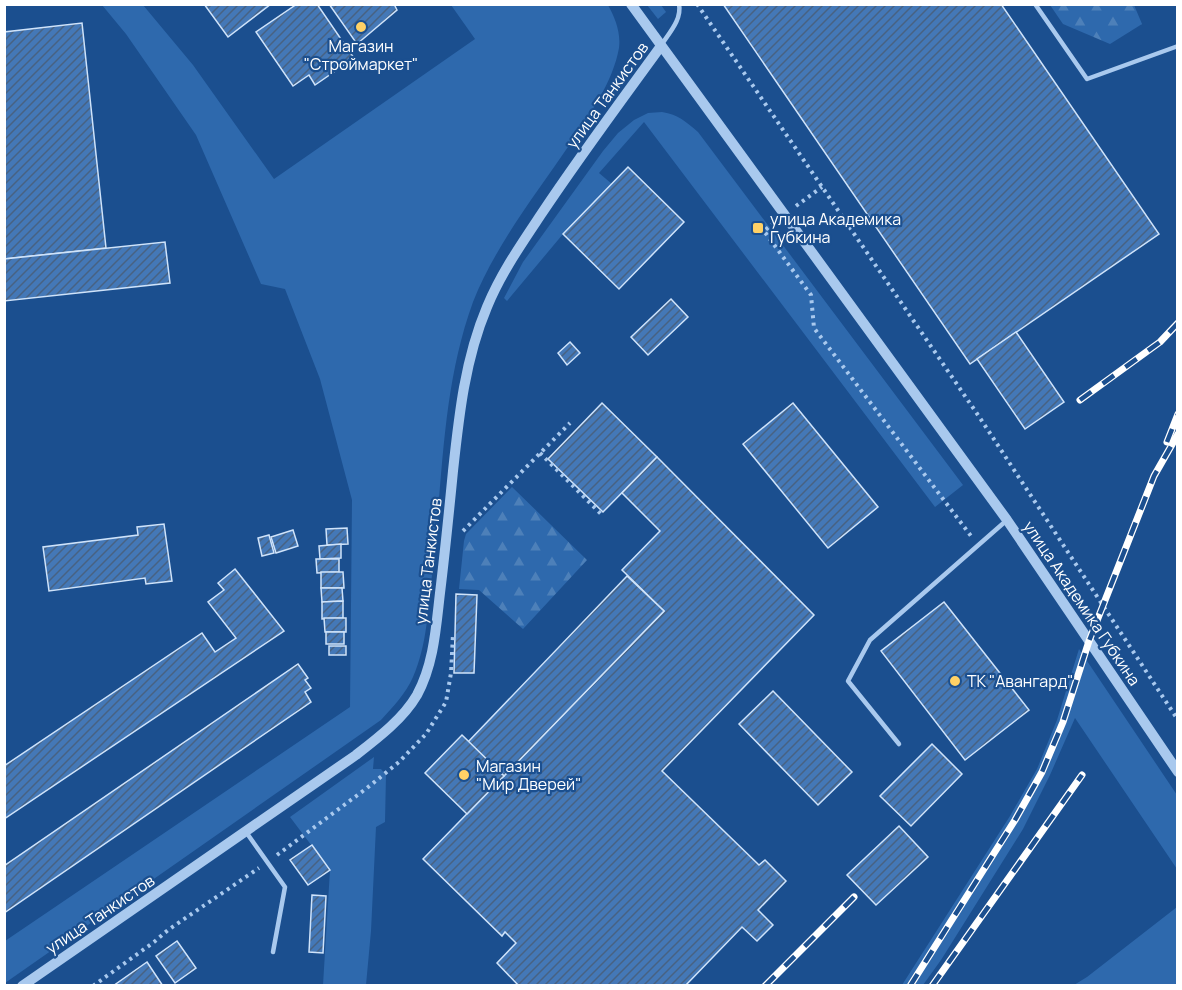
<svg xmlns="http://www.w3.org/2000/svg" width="1182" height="990" font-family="Manrope,sans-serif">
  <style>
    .grass { fill: #2e69ad }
    .forest { fill: url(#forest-firs) }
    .building { fill: url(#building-hatch); stroke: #cfe3fa; stroke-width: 1.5 }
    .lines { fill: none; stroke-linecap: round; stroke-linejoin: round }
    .path { stroke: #a9c9ee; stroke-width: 4; stroke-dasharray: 3 4.5; stroke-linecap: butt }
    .service { stroke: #a9c9ee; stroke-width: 4.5 }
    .tertiary { stroke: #a9c9ee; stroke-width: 10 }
    .rail-casing { stroke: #fff; stroke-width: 7 }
    .rail { stroke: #1b4f8f; stroke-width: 4.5; stroke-dasharray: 14; stroke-linecap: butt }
    .poi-dot { fill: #ffd166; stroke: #1b4f8f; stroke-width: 2 }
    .labels { text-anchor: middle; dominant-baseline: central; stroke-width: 4.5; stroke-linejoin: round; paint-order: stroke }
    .poi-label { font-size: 16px; fill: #fff; stroke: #1b4f8f; text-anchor: start }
    .street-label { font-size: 16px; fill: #fff; stroke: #1b4f8f }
  </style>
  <defs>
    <pattern id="forest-firs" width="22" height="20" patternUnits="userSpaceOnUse" patternTransform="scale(1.5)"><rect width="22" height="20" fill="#2e69ad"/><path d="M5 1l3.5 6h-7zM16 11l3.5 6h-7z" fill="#4d80b9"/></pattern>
    <pattern id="building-hatch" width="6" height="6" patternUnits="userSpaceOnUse" patternTransform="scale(1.5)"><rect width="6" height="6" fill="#4478b7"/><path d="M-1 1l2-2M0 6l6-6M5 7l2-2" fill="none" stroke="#486282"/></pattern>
  </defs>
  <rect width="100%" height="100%" fill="#1b4f8f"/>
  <g class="grass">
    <path d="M102 5H143L193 65 274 179 475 39 451 5H608C615 18 621 32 619 48 613 82 589 116 570 144 536 194 495 246 473 302 441 390 443 483 432 575 428 609 427 645 413 677 406 693 393 707 381 720L5 983V941L350 707 352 500 320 379 285 289 261 284 196 135 126 34Z"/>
    <polygon points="647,5 661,5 666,12 658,19"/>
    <path d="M662 112C679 115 685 121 698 132L963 485 935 507 644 122 599 173 612 184 563 234 507 301 504 298 523 262 603 151 618 133 634 120 648 113Z"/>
    <polygon points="1079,649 1177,795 1177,869 1075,718 1050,775 1023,829 941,960 923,985 902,985 1010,816 1037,769 1057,720"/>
    <polygon points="374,757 373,769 381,769 386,775 385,822 376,827 371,931 366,985 323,985 330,870 290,817"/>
    <polygon points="1177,907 1177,985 1074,985 1087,977"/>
  </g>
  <g class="forest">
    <polygon points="1050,5 1134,5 1142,24 1110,44 1063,24"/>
    <polygon points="512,487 587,560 523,629 479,590 459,589 464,541 466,534"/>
  </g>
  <g class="building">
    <polygon points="204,4 271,4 228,37"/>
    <polygon points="297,4 317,4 354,58 315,85 309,75 293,86 256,32"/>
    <polygon points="329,4 394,4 397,10 357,44"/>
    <polygon points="723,4 1001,4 1159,234 970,364"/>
    <polygon points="82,23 106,248 4,259 4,32"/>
    <polygon points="628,167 684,222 619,289 563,234"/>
    <polygon points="165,242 170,283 4,301 4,259"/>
    <polygon points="671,299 688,317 648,355 631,337"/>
    <polygon points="1016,332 1064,402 1025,429 977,359"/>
    <polygon points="570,342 580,353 567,365 558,353"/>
    <polygon points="602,403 657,457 603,512 548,459"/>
    <polygon points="793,403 878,507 828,548 743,444"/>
    <polygon points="657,457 814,615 662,771 759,865 765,860 786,881 758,910 773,925 757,941 742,927 685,986 519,986 497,963 516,943 505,932 502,936 423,859 664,611 622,570 660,531 622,493"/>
    <polygon points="164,524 172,581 146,584 145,578 49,591 43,547 138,535 137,527"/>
    <polygon points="347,528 348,544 327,545 326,529"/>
    <polygon points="293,530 298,546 276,553 271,537"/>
    <polygon points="269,535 274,553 262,556 258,538"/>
    <polygon points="341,544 341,558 320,559 319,546"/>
    <polygon points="316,559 339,559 339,572 317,573"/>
    <polygon points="235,569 284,631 4,819 4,766 202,633 215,652 236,638 208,602 224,590 218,583"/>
    <polygon points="321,572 343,572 344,588 321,588"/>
    <polygon points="627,576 664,611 504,776 468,742"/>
    <polygon points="321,588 342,588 343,601 322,602"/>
    <polygon points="456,594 477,595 474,673 454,673"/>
    <polygon points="343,601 343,618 322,619 322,602"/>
    <polygon points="944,602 1029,710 965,760 881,651"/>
    <polygon points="324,618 346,618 346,632 325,632"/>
    <rect x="326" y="632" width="18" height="12"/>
    <rect x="329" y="646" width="17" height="9"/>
    <polygon points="298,664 308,678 305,680 311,688 305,692 311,702 4,913 4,866"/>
    <polygon points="773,691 852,772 818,805 739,724"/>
    <polygon points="462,735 504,776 467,814 425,773"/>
    <polygon points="932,744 962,774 911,826 880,796"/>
    <polygon points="899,826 928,857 876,905 847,875"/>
    <polygon points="312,845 330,870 308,885 290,860"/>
    <polygon points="312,895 326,896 323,953 309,952"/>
    <polygon points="177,941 196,968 175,983 156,956"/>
    <polygon points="147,962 163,986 113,986"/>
  </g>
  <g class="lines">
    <g class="path">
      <polyline points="697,4 980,418 1178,720"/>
      <polyline points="796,206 822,187"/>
      <polyline points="774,223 764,231 811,295 814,328 971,536"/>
      <polyline points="540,453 601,514"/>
      <polyline points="463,531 570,423"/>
      <polyline points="277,855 367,788 399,762 426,734 446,702 451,673 453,634"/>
      <polyline points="93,986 154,942 168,930 259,868"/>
    </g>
    <g class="service">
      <polyline points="1035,4 1087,79 1178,46"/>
      <path d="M662 44C670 32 682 19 679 4"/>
      <polyline points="899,744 848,681 870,640 1007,520"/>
      <polyline points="246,832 285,887 273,952"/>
    </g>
    <g class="tertiary">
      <polyline points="631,4 1007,520 1178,772"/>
      <path d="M22 986 356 755C378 738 403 719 417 695 434 664 436 627 440 593 445 552 449 512 453 471 459 415 465 359 487 307 501 273 522 243 542 213 580 156 621 101 661 46"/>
    </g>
    <g class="rail-casing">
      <g id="rail">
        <polyline points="1080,400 1160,342 1178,323"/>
        <polyline points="1167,442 1178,414"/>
        <polyline points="765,986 854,897"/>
        <polyline points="910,986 1015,820 1042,772 1063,722 1089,641 1154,476 1178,434"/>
        <polyline points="932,986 1082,775"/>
      </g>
    </g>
    <use href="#rail" class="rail"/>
  </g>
  <g class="poi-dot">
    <circle cx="361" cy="27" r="6"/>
    <rect x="752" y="222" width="12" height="12" rx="3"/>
    <circle cx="955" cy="681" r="6"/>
    <circle cx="464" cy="775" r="6"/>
  </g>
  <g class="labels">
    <g class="poi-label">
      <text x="361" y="46" text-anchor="middle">Магазин<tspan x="361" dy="18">"Строймаркет"</tspan></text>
      <text x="770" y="219">улица Академика<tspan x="770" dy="18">Губкина</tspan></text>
      <text x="967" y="681">ТК "Авангард"</text>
      <text x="476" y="766">Магазин<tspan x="476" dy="18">"Мир Дверей"</tspan></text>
    </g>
    <g class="street-label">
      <text transform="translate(607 95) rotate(-54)">улица Танкистов</text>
      <text transform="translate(428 561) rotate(-83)">улица Танкистов</text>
      <text transform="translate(1082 603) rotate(56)">улица Академика Губкина</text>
      <text transform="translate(100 914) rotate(-34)">улица Танкистов</text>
    </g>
  </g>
  <rect width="1182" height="990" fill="none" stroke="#ffffff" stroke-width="12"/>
</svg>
